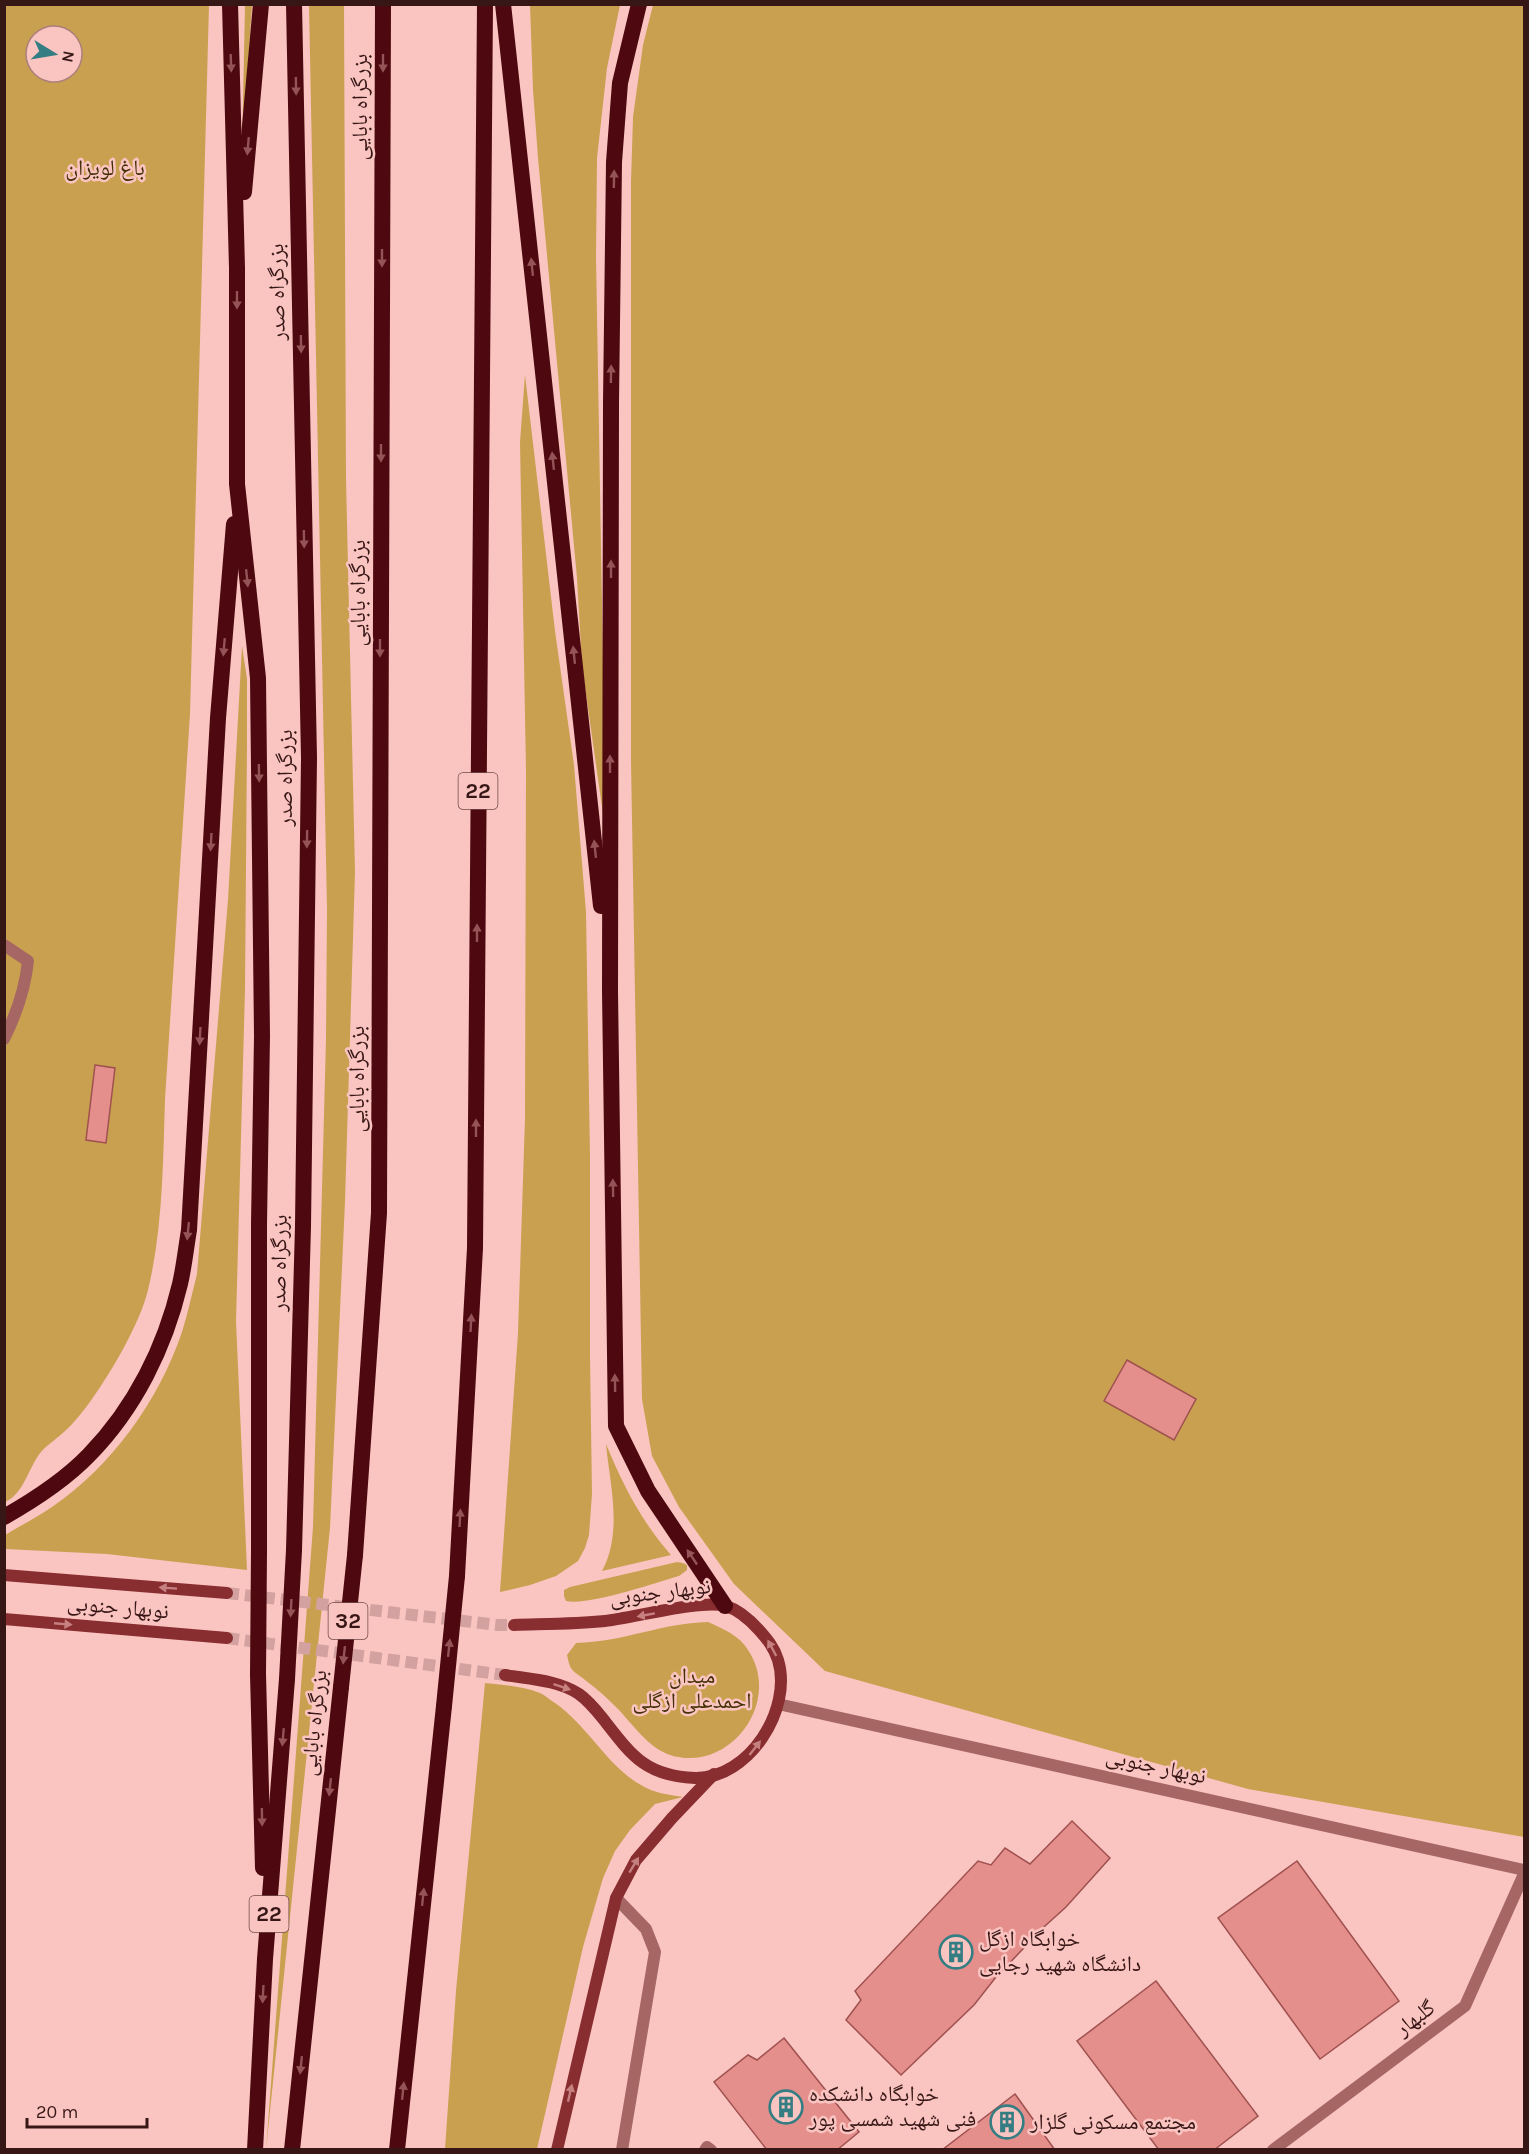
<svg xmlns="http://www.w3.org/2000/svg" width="1529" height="2154" font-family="Karla,'Noto Naskh Arabic',sans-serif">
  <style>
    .green { fill: #c9a04f; fill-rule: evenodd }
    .building { fill: #e48f8c; stroke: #9f514f; stroke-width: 1.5 }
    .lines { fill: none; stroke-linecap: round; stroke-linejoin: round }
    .secondary-tunnel { stroke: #d3a19f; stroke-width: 12; stroke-dasharray: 12 6; stroke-linecap: butt }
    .service { stroke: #a66764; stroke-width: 12 }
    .minor { stroke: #a66764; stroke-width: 12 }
    .secondary { stroke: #882d30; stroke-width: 12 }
    .trunk { stroke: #4e0810; stroke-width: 16 }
    .trunk-bridge { stroke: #4e0810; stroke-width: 16 }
    .oneway { fill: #935357 }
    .oneway2 { fill: #c78080 }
    .labels { text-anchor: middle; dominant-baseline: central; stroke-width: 5; stroke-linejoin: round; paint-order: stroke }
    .shield { fill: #fac4c1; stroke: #724b49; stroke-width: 1.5 }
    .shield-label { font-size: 21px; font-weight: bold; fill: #371716 }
    .street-label { font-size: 22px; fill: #371716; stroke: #fac4c1 }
    .park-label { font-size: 22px; fill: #433006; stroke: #fac4c1 }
    .poi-label { font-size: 22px; fill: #371716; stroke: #fac4c1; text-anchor: start }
  </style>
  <rect width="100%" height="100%" fill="#fac4c1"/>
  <g class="green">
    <polygon points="344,4 346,479 355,872 345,1202 330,1528 266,2150 313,1527 326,1039 327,909 309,5"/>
    <path d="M5 5H209L190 714 165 1099C163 1162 163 1228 148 1290 140 1323 112 1371 92 1399 84 1410 75 1422 65 1431 58 1438 48 1444 41 1452 28 1468 24 1494 5 1502ZM36 36H72V72H36Z"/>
    <polygon points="245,5 252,5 242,153"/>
    <polygon points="530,5 620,5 607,68 597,158 596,257 604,721 604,821 582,666 577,578 538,158 533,90"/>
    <polygon points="653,5 1524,5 1524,1837 1248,1789 825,1671 734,1584 679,1507 652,1456 642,1399 631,761 631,182 633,117 643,45"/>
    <polygon points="525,375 555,631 574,765 586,912 590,1157 590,1357 592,1494 589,1535 585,1548 578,1561 556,1576 530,1585 500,1592 518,1333 525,1118 526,770 520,442"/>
    <path d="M242 646 247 679V741L245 989 236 1321 247 1570 107 1554 5 1549V1535C20 1526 37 1517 52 1507 112 1466 159 1400 182 1332 188 1313 192 1293 197 1274L228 900Z"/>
    <path d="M606 1444C623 1485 641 1521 671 1555L602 1571C623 1532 610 1486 606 1444Z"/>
    <path d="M677 1562 683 1563 687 1565V1570L679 1576C654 1583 589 1606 566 1601L564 1596V1590L570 1587Z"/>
    <path d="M708 1622C723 1629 739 1635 748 1650 783 1702 729 1774 670 1755 647 1747 632 1723 616 1707 606 1697 596 1688 585 1680 581 1676 574 1673 571 1668 569 1665 568 1659 567 1655L576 1643C623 1642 662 1623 708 1622Z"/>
    <path d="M485 1683C503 1685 523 1686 540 1693 545 1695 550 1700 555 1703 591 1728 610 1773 651 1790 660 1794 673 1795 683 1797L655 1804 630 1830 615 1851 603 1878 583 1947 537 2149H445L456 1991Z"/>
  </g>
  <g class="building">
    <polygon points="95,1065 115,1068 106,1143 86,1140"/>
    <polygon points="1127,1360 1196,1399 1174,1440 1104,1401"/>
    <polygon points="1072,1821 1110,1858 1066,1907 1045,1926 996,1977 974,2005 901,2075 846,2020 861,2000 855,1991 978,1861 991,1865 1005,1848 1030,1864"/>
    <polygon points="1297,1861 1399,2001 1320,2059 1218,1918"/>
    <polygon points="1156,1981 1258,2116 1214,2150 1159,2150 1077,2041"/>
    <polygon points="784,2038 859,2132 837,2150 767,2150 714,2082 748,2055 757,2060"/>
    <polygon points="1015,2094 1055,2150 942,2150"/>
  </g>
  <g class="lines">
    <g class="secondary-tunnel">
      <polyline points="227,1593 498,1625 514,1625"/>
      <polyline points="227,1638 505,1675"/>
    </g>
    <g class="service">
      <path d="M4 945 28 961C25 990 17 1013 4 1039"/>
      <polyline points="616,1898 646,1929 655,1952 622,2150"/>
      <polyline points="705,2150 707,2147 711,2150"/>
    </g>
    <g class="minor">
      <polyline points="778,1704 1524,1870"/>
      <polyline points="1273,2150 1465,2006 1524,1874"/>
    </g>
    <g class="secondary">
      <polyline points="4,1575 227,1593"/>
      <polyline points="4,1619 227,1638"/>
      <path d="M505 1675C529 1679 558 1680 579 1694 589 1701 596 1710 604 1720 632 1756 646 1776 695 1778 749 1779 793 1709 778 1660 774 1647 767 1639 759 1630 750 1620 739 1610 726 1606 702 1599 633 1618 605 1621 575 1624 544 1624 514 1625"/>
      <polyline points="557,2150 616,1898 636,1860 672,1818 714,1774"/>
    </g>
    <g class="trunk">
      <polyline points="230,4 237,268 237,484 258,678 262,1036 259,1224 259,1551"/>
      <polyline points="503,4 601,906"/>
      <polyline points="639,4 620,83 614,162 611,403 610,991 616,1426 648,1491 725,1606"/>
      <polyline points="244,192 261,4"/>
      <path d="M4 1517C34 1500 65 1480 89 1455 135 1408 165 1347 180 1284 184 1267 186 1248 189 1230L218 718 234 524"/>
      <polyline points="294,1550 303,1226 309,758 294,4"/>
      <polyline points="355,1555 379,1213 383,4"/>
      <polyline points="457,1576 475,1248 485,4"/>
      <polyline points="258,1674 263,1868"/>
      <polyline points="255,2150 265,1959 287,1679"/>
      <polyline points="292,2150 341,1687"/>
      <polyline points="397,2150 444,1706"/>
    </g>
    <g class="trunk-bridge">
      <polyline points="258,1674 259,1551"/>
      <polyline points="287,1679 294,1550"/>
      <polyline points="341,1687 355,1555"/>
      <polyline points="444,1706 457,1576"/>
    </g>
  </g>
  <defs><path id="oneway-solid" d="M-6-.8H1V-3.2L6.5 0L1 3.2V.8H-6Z" transform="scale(1.5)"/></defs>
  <g class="oneway">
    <use href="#oneway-solid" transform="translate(231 63) rotate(88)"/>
    <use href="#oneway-solid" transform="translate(383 63) rotate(90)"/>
    <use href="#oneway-solid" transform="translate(296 86) rotate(89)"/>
    <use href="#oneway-solid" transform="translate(248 146) rotate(95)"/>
    <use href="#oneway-solid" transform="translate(614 179) rotate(-89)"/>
    <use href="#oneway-solid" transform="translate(382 258) rotate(90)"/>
    <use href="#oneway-solid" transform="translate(532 267) rotate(-96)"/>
    <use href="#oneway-solid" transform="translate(237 300) rotate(90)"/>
    <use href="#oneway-solid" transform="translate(301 344) rotate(89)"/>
    <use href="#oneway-solid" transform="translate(611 374) rotate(-89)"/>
    <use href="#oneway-solid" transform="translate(381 453) rotate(90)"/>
    <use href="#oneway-solid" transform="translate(553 461) rotate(-96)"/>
    <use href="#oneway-solid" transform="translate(304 539) rotate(89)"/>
    <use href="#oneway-solid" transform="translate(611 569) rotate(-90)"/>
    <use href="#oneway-solid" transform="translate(247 578) rotate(84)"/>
    <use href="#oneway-solid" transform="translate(224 647) rotate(95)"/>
    <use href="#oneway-solid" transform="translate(380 648) rotate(90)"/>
    <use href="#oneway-solid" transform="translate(574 655) rotate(-96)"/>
    <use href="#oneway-solid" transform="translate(610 764) rotate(-90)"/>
    <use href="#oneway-solid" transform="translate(259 773) rotate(89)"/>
    <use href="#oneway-solid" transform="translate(307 839) rotate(91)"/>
    <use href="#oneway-solid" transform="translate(211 842) rotate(93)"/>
    <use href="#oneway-solid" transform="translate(595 849) rotate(-96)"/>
    <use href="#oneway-solid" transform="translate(477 933) rotate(-90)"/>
    <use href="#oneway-solid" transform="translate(200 1036) rotate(93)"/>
    <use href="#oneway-solid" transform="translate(476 1128) rotate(-90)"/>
    <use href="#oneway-solid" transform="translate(613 1188) rotate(-91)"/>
    <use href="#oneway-solid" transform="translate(188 1231) rotate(96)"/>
    <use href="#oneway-solid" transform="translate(471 1323) rotate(-87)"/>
    <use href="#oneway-solid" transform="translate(615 1383) rotate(-91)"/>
    <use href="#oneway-solid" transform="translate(460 1518) rotate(-87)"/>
    <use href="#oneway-solid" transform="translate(692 1557) rotate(-124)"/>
    <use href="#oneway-solid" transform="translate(291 1608) rotate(93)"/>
    <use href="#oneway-solid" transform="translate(449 1648) rotate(-84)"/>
    <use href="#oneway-solid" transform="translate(344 1655) rotate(96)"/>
    <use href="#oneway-solid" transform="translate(283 1737) rotate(95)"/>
    <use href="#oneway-solid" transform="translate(330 1787) rotate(96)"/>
    <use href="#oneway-solid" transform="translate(262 1817) rotate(89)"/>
    <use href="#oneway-solid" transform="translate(423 1897) rotate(-84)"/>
    <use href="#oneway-solid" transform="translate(263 1994) rotate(93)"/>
    <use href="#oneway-solid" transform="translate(301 2065) rotate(96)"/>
    <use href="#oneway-solid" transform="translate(403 2091) rotate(-84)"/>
  </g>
  <g class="oneway2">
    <use href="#oneway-solid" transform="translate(168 1588) rotate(-176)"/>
    <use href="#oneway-solid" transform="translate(646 1615) rotate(170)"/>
    <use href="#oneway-solid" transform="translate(63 1624) rotate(5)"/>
    <use href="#oneway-solid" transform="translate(772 1648) rotate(-118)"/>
    <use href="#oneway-solid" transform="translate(562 1687) rotate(18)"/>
    <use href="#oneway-solid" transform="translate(755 1748) rotate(-52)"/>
    <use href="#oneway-solid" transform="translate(634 1865) rotate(-59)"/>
    <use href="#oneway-solid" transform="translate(570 2093) rotate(-77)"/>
  </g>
  <defs>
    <g id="building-ring" transform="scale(1.725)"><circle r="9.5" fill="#fac4c1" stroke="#347d83" stroke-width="1.5"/><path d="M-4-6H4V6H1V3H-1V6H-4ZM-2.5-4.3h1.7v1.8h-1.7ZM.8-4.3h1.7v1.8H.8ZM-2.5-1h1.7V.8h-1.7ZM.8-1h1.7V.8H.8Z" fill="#347d83"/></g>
  </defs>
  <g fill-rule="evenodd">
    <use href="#building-ring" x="956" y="1952"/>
    <use href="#building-ring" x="786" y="2107"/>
    <use href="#building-ring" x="1007" y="2122"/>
  </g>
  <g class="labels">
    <g class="shield">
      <rect x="458.5" y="773" width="39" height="36" rx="4.5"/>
      <rect x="328.5" y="1603" width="39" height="36" rx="4.5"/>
      <rect x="249.5" y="1896" width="39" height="36" rx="4.5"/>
    </g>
    <g class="shield-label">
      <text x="478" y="791">22</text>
      <text x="348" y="1621">32</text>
      <text x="269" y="1914">22</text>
    </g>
    <g class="street-label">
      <text transform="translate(360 107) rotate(-90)">بزرگراه بابایی</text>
      <text transform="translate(277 292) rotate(-91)">بزرگراه صدر</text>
      <text transform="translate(358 593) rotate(-90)">بزرگراه بابایی</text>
      <text transform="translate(285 778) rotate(-90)">بزرگراه صدر</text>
      <text transform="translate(357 1079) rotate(-90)">بزرگراه بابایی</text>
      <text transform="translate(279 1263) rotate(-89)">بزرگراه صدر</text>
      <text transform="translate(660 1592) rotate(-7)">نوبهار جنوبی</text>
      <text transform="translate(118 1607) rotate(5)">نوبهار جنوبی</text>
      <text transform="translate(314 1723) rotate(-84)">بزرگراه بابایی</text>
      <text transform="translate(1156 1766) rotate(12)">نوبهار جنوبی</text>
      <text transform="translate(1415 2018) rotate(-37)">گلبهار</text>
    </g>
    <g class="park-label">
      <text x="105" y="168">باغ لویزان</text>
      <text x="692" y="1676">میدان<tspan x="692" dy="25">احمدعلی ازگلی</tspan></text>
    </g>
    <g class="poi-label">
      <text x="979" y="1939">خوابگاه ازگل<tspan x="979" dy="25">دانشگاه شهید رجایی</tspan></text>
      <text x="809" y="2094">خوابگاه دانشکده<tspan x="809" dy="25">فنی شهید شمسی پور</tspan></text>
      <text x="1030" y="2122">مجتمع مسکونی گلزار</text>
    </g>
  </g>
  <rect width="1529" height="2154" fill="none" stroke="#371716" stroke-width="12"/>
  <g transform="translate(54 54) rotate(101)"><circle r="28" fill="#fac4c1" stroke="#ac7f7d" stroke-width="1.5"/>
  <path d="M0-4.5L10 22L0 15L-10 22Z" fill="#347d83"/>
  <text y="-9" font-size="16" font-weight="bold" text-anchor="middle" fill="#371716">N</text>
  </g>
  <path d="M27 2118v9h120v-9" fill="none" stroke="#371716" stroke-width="3"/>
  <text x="36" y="2118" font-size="18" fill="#371716" stroke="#fac4c1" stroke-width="4.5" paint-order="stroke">20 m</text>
</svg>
